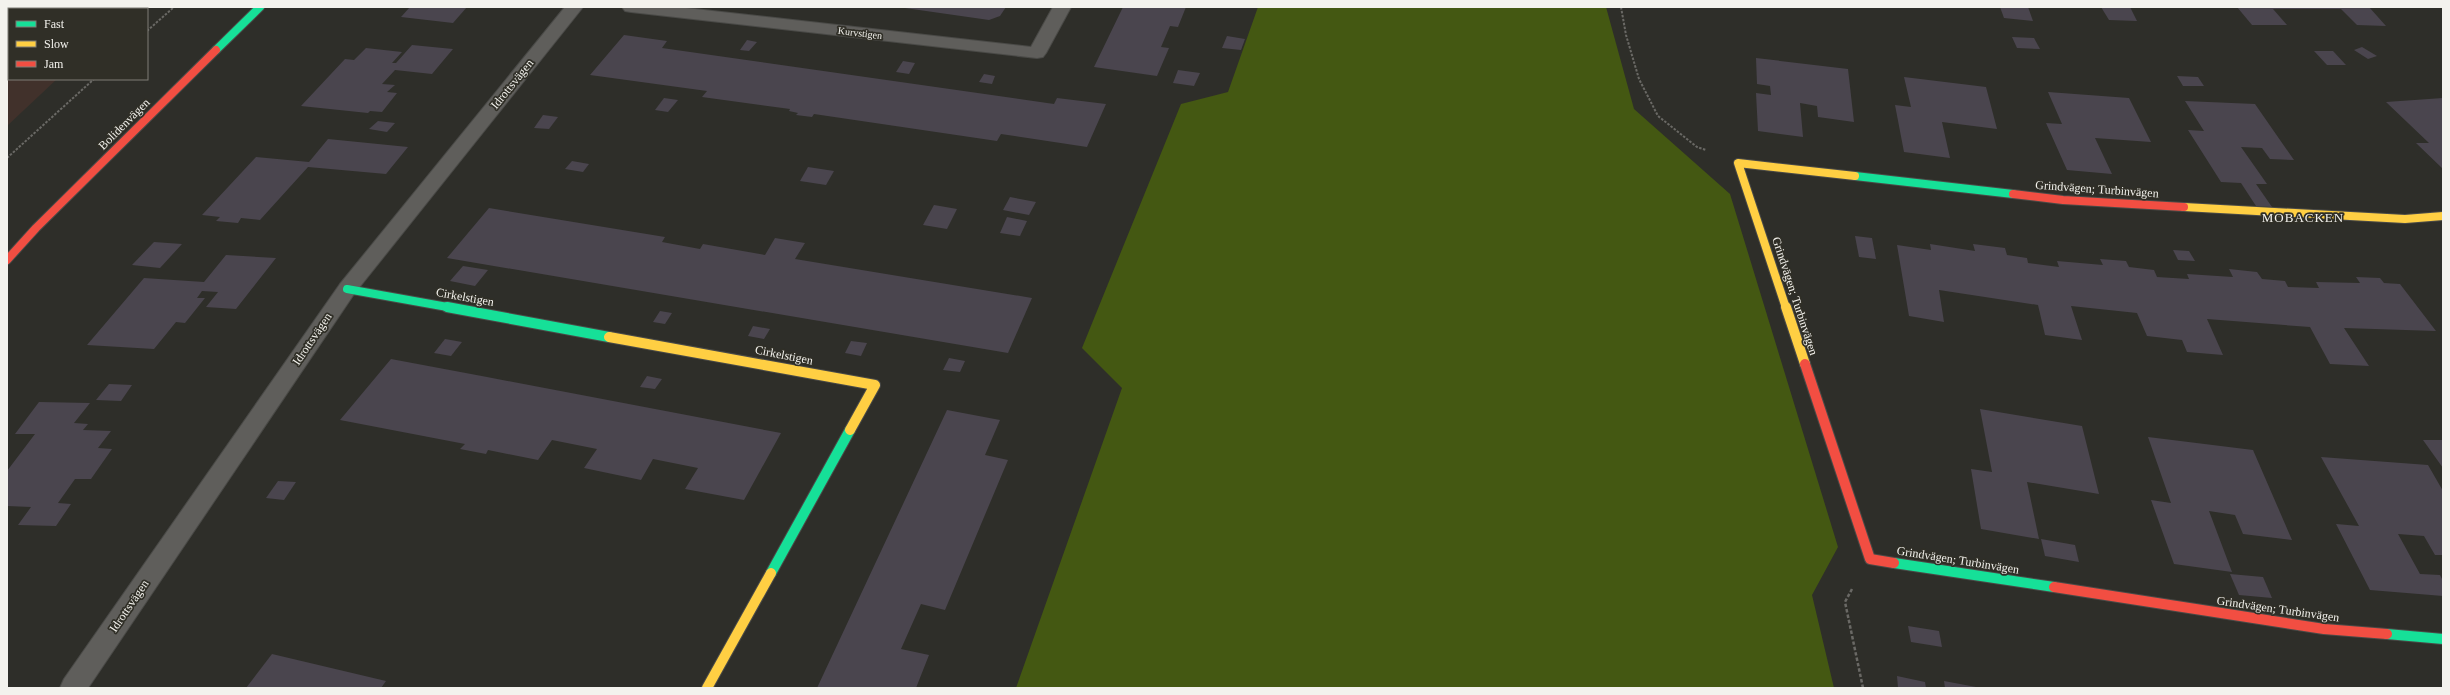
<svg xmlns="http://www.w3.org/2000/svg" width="2450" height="695" font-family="Georgia,serif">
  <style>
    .industrial { fill: #41312b }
    .forest { fill: #445812 }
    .building { fill: #4a454e }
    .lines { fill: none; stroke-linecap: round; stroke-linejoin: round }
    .street-casing { stroke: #4a4a47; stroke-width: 2 }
    .fast-far1-casing { stroke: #4a4a47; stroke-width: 10 }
    .fast-casing { stroke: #4a4a47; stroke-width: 12 }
    .slow-far1-casing { stroke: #4a4a47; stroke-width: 10 }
    .slow-casing { stroke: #4a4a47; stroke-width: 12 }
    .jam-far1-casing { stroke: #4a4a47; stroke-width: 10 }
    .jam-casing { stroke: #4a4a47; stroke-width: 12 }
    .path-far1 { stroke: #6a6965; stroke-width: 2; stroke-dasharray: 2.5 1.5; stroke-linecap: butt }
    .path { stroke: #6a6965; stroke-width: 2.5; stroke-dasharray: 3.5 2; stroke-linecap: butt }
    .street { fill: #5f5e5b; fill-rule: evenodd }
    .fast-far1 { stroke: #16e098; stroke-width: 8 }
    .fast { stroke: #16e098; stroke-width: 10 }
    .slow-far1 { stroke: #ffcf43; stroke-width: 8 }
    .slow { stroke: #ffcf43; stroke-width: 10 }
    .jam-far1 { stroke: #f24e42; stroke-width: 8 }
    .jam { stroke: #f24e42; stroke-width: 10 }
    .labels { text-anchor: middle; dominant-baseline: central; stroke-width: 3.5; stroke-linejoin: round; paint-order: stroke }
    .far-street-label { font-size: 10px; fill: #f3f2ed; stroke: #302f27 }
    .street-label { font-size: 12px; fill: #f3f2ed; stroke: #302f27 }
    .neighbourhood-label { font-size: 13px; letter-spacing: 1px; fill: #f3f2ed; stroke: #302f27 }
  </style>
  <rect width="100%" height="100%" fill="#2e2e29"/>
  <polygon class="industrial" points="7,7 133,7 131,9 9,9 9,79 57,79 7,126"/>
  <polygon class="forest" points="1258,7 1606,7 1634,109 1730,194 1838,547 1812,595 1834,688 1016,688 1122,388 1082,348 1181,104 1228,92"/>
  <g class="building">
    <polygon points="410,7 467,7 453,23 401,17"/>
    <polygon points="898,7 1006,7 1000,16 989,20"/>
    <polygon points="1123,7 1186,7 1178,27 1170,26 1161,47 1169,48 1157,76 1094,67"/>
    <polygon points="2000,7 2028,7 2033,21 2004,18"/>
    <polygon points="2101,7 2130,7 2137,21 2109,20"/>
    <polygon points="2237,7 2369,7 2386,26 2357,25 2341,9 2273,9 2287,25 2252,25"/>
    <polygon points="624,35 667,41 662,48 1054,104 1057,98 1106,104 1087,147 1001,134 997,141 814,114 812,117 796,115 798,113 789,111 790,109 702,97 707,91 590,75"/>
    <polygon points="1227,36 1245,39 1241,50 1222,48"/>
    <polygon points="2012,37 2034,38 2040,49 2017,48"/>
    <polygon points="747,40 757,42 749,51 740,50"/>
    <polygon points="412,45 453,49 432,74 395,70 382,84 395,85 387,92 397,93 382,112 370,111 368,113 301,106 345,59 354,60 366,48 402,52 392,63 396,63"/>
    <polygon points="2362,47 2377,56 2368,59 2354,50"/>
    <polygon points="2314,51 2333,51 2346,65 2327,65"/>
    <polygon points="1756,58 1848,69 1854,122 1818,117 1817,106 1800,103 1803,137 1758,131 1756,93 1771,95 1770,86 1757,84"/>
    <polygon points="903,61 915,63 909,74 896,72"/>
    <polygon points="1178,70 1200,73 1194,86 1173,83"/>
    <polygon points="984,74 995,76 992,84 979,82"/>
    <polygon points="2177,76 2198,77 2204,86 2183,86"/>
    <polygon points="1904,77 1986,87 1997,129 1942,122 1950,158 1904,152 1895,105 1911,107"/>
    <polygon points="2048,92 2129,98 2151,142 2095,138 2112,174 2067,170 2046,123 2062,124"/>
    <polygon points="664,98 678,100 668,112 655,110"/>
    <polygon points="2443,98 2443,169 2416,143 2429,143 2386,102"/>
    <polygon points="2185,101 2255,104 2294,160 2270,159 2262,148 2241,147 2267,184 2256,184 2272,207 2256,206 2241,183 2221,182 2188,130 2204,131"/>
    <polygon points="543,115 558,117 549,129 534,128"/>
    <polygon points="378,121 395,123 387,132 369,129"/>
    <polygon points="328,139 408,147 386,174 308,167 260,220 241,218 238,223 216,221 220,217 202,215 256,157 309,162"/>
    <polygon points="572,161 589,164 583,172 565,169"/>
    <polygon points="808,167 834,171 826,185 800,181"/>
    <polygon points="1010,197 1036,202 1029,215 1003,210"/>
    <polygon points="934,205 957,209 947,229 923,225"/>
    <polygon points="489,208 665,237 662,242 700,249 703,244 765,255 775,238 805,243 795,259 1032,298 1008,353 447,258"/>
    <polygon points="1007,217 1027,221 1020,236 1000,233"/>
    <polygon points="1855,236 1872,238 1876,259 1859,257"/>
    <polygon points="154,242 182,244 160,268 132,265"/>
    <polygon points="1930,244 1975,251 1973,244 2005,248 2007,255 2027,258 2028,263 2059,267 2057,261 2103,265 2100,259 2126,261 2129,267 2154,270 2157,277 2189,279 2187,274 2233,277 2229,269 2257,272 2262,279 2285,281 2288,287 2319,288 2316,282 2360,283 2356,277 2380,278 2384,283 2400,284 2436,331 2344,328 2369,366 2330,364 2310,327 2207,319 2223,355 2187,352 2182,340 2147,336 2137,313 2071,306 2082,340 2045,335 2038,305 1939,290 1944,322 1909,316 1897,245 1931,250"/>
    <polygon points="2173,250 2189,251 2195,261 2178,260"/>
    <polygon points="226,255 276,258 236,309 206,307 218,292 202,291 197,298 205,298 185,323 176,322 154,349 87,345 144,278 204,282"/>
    <polygon points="463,266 488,270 475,286 450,281"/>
    <polygon points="660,311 672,313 665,324 653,322"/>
    <polygon points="753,326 770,329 764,339 748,336"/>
    <polygon points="445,339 462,342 451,356 434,353"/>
    <polygon points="851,341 867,343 861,356 845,353"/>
    <polygon points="949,358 965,361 960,372 943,370"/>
    <polygon points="391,359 487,377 781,433 744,500 685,489 698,468 653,459 641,480 584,468 597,449 552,440 538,460 488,450 486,454 460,449 465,444 340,420"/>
    <polygon points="647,376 662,379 655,389 640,387"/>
    <polygon points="109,384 132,385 121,401 96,400"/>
    <polygon points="39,402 90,403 74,423 88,424 83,430 111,431 98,448 112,449 91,479 75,479 58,503 71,504 56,526 18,525 31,507 7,506 7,471 35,434 15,434"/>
    <polygon points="1980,409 2082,426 2099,494 2027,482 2039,539 1981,529 1971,469 1992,472"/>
    <polygon points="947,410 1000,420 985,455 1008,460 945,610 921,604 901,649 929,655 916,688 817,688"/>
    <polygon points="2148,437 2253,450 2292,540 2243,534 2235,515 2209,511 2232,572 2174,564 2151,500 2171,503"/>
    <polygon points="2423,440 2443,440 2443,468"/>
    <polygon points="2321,457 2428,465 2443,491 2443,555 2435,555 2424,536 2398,534 2420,574 2440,575 2443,581 2443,596 2370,590 2336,524 2359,526"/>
    <polygon points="278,481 296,482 284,500 266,498"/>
    <polygon points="2041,539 2075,545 2079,562 2045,556"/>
    <polygon points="2230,574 2263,577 2272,598 2239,595"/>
    <polygon points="1908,626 1939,631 1942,647 1911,642"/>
    <polygon points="272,654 386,681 381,688 246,688"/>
    <polygon points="1897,676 1925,682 1926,688 1898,688"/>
    <polygon points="1944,681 1976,687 1976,688 1945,688"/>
  </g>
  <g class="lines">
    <g class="street-casing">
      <g id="street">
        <polygon points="565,7 583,7 354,294 88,688 60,688 64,679 340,284"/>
        <polygon points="622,7 677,7 1031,47 1053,7 1071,7 1046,53 1043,57 1037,58 631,12 625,11"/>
      </g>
    </g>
    <g class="fast-far1-casing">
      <g id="fast-far1">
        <polyline points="216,50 260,7"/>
        <polyline points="1855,176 2013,194"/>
        <polyline points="347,289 453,308"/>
      </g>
    </g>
    <g class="fast-casing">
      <g id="fast">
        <polyline points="447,307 609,337"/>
        <polyline points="1894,563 2054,587"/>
        <polyline points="771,573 850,430"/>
        <polyline points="2387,634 2443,639"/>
      </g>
    </g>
    <g class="slow-far1-casing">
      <g id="slow-far1">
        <polyline points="2184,207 2405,219 2443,216"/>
        <polyline points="1786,308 1738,163 1855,176"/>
      </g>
    </g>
    <g class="slow-casing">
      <g id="slow">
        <polyline points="1786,307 1805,364"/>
        <polyline points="609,337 875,385 850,430"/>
        <polyline points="707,688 771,573"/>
      </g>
    </g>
    <g class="jam-far1-casing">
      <g id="jam-far1">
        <polyline points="2013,194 2063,200 2184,207"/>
        <polyline points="7,260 36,228 216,50"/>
      </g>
    </g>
    <g class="jam-casing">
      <g id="jam">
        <polyline points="1805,364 1870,559 1894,563"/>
        <polyline points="2054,587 2324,629 2387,634"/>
      </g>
    </g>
    <g class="path-far1">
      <polyline points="1621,7 1626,35 1639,79 1658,116 1697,147 1706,150"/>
      <polyline points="147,31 174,7"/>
      <polyline points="7,158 94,79"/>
    </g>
    <polyline class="path" points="1852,589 1845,602 1863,688"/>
    <use href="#street" class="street"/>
    <use href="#fast-far1" class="fast-far1"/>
    <use href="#fast" class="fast"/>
    <use href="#slow-far1" class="slow-far1"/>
    <use href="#slow" class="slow"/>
    <use href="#jam-far1" class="jam-far1"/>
    <use href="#jam" class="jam"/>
  </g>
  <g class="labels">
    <g class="far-street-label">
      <text transform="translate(860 33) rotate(7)">Kurvstigen</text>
    </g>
    <g class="street-label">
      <text transform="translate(512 84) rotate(-51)">Idrottsvägen</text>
      <text transform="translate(124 124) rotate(-45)">Bolidenvägen</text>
      <text transform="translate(2097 189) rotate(4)">Grindvägen; Turbinvägen</text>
      <text transform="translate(1795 296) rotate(72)">Grindvägen; Turbinvägen</text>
      <text transform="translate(465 297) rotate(10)">Cirkelstigen</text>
      <text transform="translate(312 339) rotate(-56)">Idrottsvägen</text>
      <text transform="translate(784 355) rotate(11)">Cirkelstigen</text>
      <text transform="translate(1958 560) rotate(9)">Grindvägen; Turbinvägen</text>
      <text transform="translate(129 606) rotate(-56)">Idrottsvägen</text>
      <text transform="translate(2278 609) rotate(8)">Grindvägen; Turbinvägen</text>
    </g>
    <g class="neighbourhood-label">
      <text x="2303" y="217">MOBACKEN</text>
    </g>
  </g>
  <rect width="2450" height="695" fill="none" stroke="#f3f2ed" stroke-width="16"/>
  <rect x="8" y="8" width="140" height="72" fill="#302f27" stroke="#7e7d76"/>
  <rect x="16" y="21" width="20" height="6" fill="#16e098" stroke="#7e7d76"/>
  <text x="44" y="28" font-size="12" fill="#f3f2ed">Fast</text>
  <rect x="16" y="41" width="20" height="6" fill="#ffcf43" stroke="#7e7d76"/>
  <text x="44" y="48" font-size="12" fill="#f3f2ed">Slow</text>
  <rect x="16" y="61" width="20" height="6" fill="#f24e42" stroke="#7e7d76"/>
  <text x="44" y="68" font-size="12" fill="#f3f2ed">Jam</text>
</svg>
